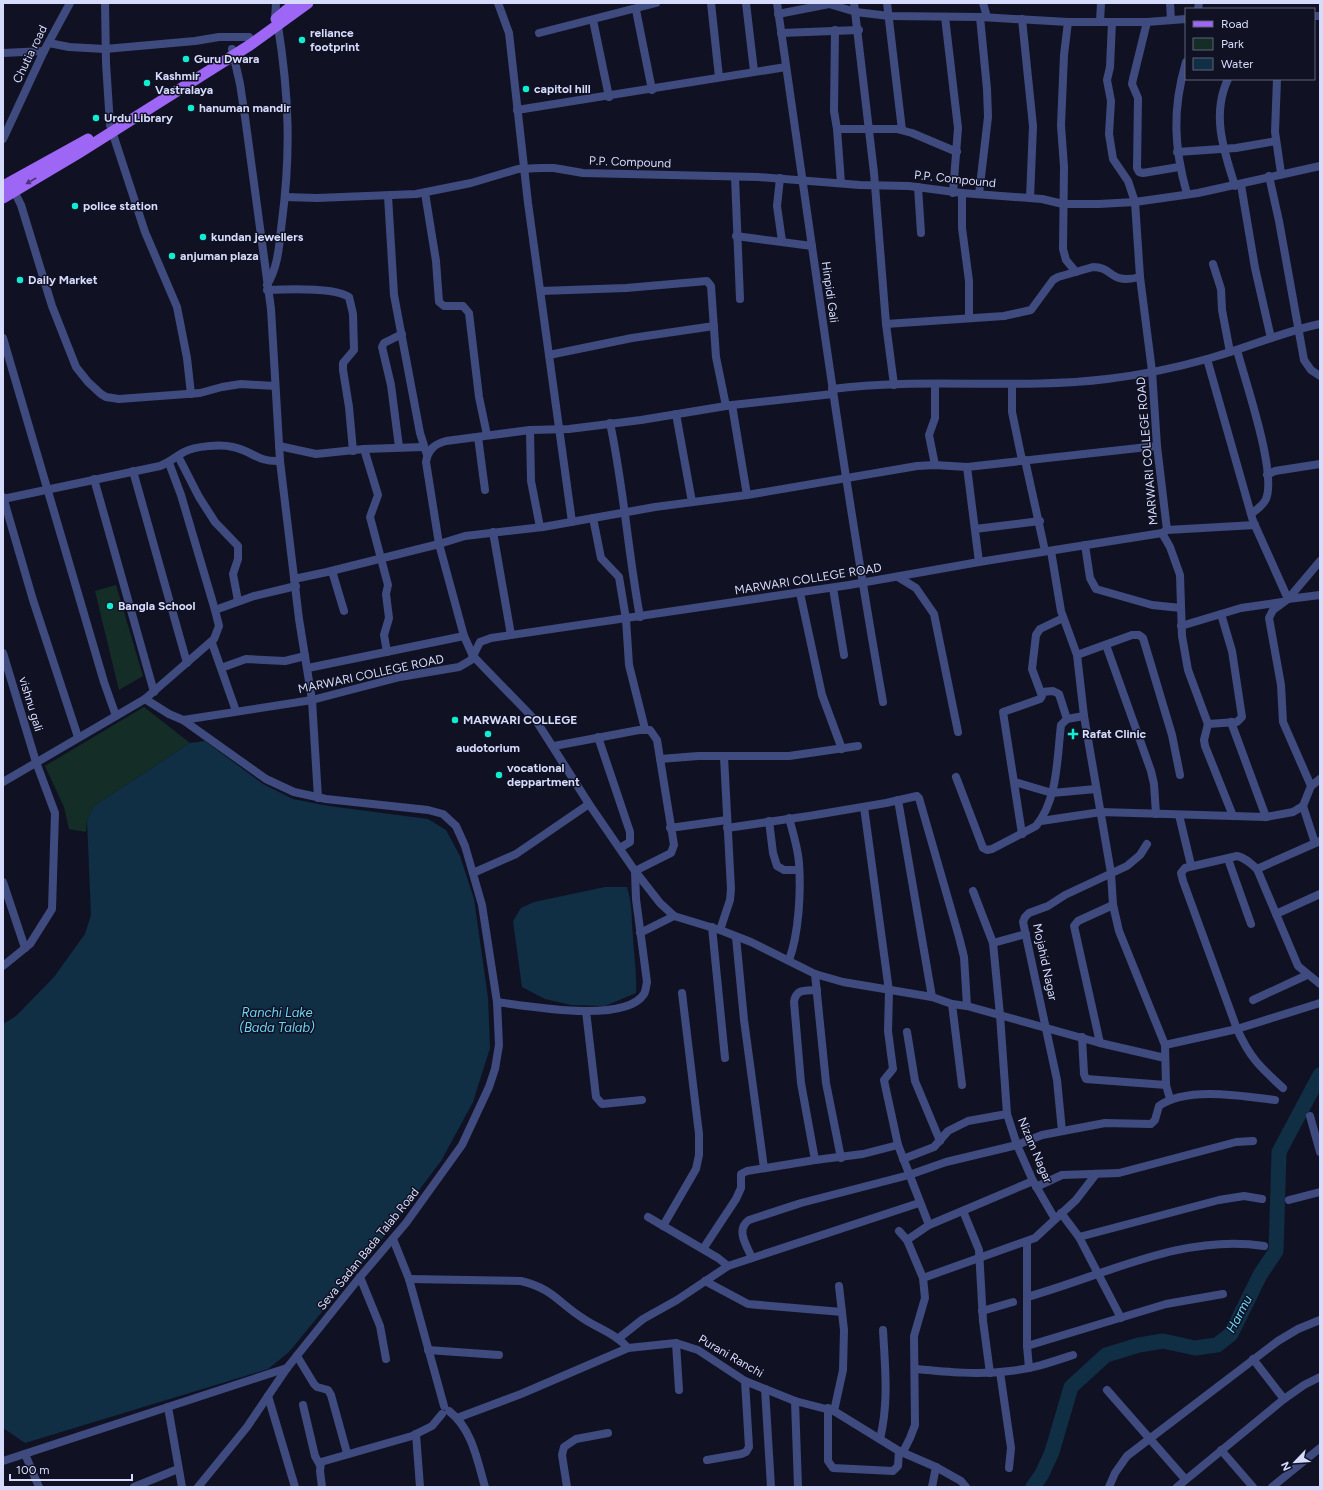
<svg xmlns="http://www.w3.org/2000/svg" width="1323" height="1490" font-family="Figtree,sans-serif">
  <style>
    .green { fill: #142e27 }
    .water { fill: #102e44 }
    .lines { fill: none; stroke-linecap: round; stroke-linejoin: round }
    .river { stroke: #102e44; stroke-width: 15 }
    .minor { stroke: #3f4b7f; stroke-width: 8 }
    .major { stroke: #9e66f4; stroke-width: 11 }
    .oneway { fill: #493477 }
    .poi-dot { fill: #11edd0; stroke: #101224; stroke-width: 1.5 }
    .labels { text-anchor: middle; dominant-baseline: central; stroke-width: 3; stroke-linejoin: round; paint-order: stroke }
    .poi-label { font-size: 12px; font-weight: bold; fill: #d6dbfc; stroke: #101224; text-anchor: start }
    .street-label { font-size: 12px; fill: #d6dbfc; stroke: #101224 }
    .water-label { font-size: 13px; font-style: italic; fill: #6cd5f4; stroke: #101224 }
  </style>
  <rect width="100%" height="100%" fill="#101224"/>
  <g class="green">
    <polygon points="116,585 143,676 119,690 95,591"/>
    <polygon points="144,707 190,743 94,806 87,820 86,832 69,829 64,807 45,766"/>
  </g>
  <g class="water">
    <polygon points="205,741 263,784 293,799 329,806 428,819 446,830 460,856 474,899 488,998 490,1048 473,1102 441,1161 386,1234 289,1352 268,1369 25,1443 3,1428 3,1024 16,1016 54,977 85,934 91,915 87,820 94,806 190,743"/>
    <path d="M605 887H627C633 907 631 917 633 937 634 956 637 974 636 993L605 1006 571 1005 545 999 522 987 513 921 521 908 534 902Z"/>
  </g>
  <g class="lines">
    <polyline class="river" points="1033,1487 1042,1474 1052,1452 1071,1387 1106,1355 1139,1345 1163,1341 1195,1348 1217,1345 1231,1334 1260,1275 1276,1251 1279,1152 1320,1075"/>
    <g class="minor">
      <polyline points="105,3 106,63 110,125 145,232 177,307 187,358 191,394"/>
      <polyline points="498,3 509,33 528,203 572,522"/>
      <polyline points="711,3 719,77"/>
      <polyline points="746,3 754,71"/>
      <path d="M777 3C811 236 842 470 883 702"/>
      <polyline points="854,3 874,173 886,324 894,385"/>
      <polyline points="887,3 902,130"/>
      <polyline points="983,3 987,17"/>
      <polyline points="1170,3 1171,20"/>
      <polyline points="1198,9 1199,3"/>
      <polyline points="636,10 652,90"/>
      <polyline points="778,14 829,4 856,12 889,16 980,17 1068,22 1147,22 1186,19"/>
      <polyline points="1314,16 1320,16"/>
      <polyline points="945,17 958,128 953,193"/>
      <polyline points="275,19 276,3"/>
      <polyline points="1022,19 1033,126 1030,198"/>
      <polyline points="593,20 609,97"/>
      <polyline points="1068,22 1064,55 1061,125 1064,167 1063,249 1066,260 1076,272"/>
      <polyline points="1100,22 1101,3"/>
      <polyline points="1147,22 1133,79 1132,84 1138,98 1137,168 1139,172 1143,173 1179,167"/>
      <polyline points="835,30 834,111 837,129 841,183"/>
      <polyline points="539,33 656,3"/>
      <polyline points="781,33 859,30"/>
      <polyline points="49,43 69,47 105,49 195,41 219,37 249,37"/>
      <polyline points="232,49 240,84 245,117 271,309 280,461 299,619 312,700 318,798"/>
      <polyline points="3,53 44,51"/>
      <path d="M1186 62C1172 109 1174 148 1187 194"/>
      <path d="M1228 79C1211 115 1224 151 1235 186"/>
      <polyline points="1277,79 1275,132 1281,173"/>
      <polyline points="517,110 786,67"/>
      <polyline points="837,129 897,129 912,133 957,152"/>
      <polyline points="3,139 44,51 70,3"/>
      <polyline points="1177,152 1236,148 1276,141"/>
      <polyline points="1269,176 1279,221 1304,360 1311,370 1320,376"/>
      <polyline points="735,177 740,299"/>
      <polyline points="780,178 777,206 782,241"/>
      <polyline points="1241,185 1255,268 1271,338"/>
      <polyline points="918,187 921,233"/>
      <polyline points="14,191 21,205 52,306 76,367 88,382 101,394 106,397 119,399 200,393 222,387 241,384 275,386"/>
      <polyline points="425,193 436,261 439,302 444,306 463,306 469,313 479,397 487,435"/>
      <polyline points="962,193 962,228 969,281 969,317"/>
      <polyline points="979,194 988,117 987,89 980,17"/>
      <polyline points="388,196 394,295 420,433 427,455"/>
      <polyline points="285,197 317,198 416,194 471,183 518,169 541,168 554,168 583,173 758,177 860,185 909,186 962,193 1042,199 1063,204 1099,204 1135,202 1198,193 1320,166"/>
      <polyline points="736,236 812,246"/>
      <polyline points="1213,264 1221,289 1222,310 1230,352"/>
      <path d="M267 285C279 265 279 244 282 221 291 152 289 95 278 26"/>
      <path d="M267 290C287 289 334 287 349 297L353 314 354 350 343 363V370L349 407 353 451"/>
      <polyline points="541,291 626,288 707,281 711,286 716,357 726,406"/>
      <path d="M886 324 1004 316 1031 310 1053 280 1058 277 1093 267C1114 267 1109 285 1140 277"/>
      <polyline points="3,338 104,682 116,716"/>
      <path d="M1237 350C1245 381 1277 472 1266 499 1263 506 1256 510 1251 514"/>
      <polyline points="549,355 632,338 714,326"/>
      <polyline points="1207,359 1253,521 1288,599 1273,610 1269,618 1281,685 1283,722 1311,786"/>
      <polyline points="1012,384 1012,412 1022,460"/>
      <path d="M832 389C923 377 1016 390 1107 379 1140 375 1175 368 1207 359 1245 349 1281 332 1320 324"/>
      <path d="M833 394 732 405 641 420 569 429 530 430 446 441C435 444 428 449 426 462L439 544 465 536 543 527 655 507 747 495 917 466 935 465 967 467 1157 446"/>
      <polyline points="732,405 747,495"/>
      <polyline points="676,414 692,502"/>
      <path d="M610 423C624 488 628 553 640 617"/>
      <polyline points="530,430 531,481 540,527"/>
      <polyline points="478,437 485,490"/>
      <polyline points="279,446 316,454 364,449 424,447"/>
      <polyline points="399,447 391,385 382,347 384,343 402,334"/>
      <polyline points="364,449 378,495 370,517 388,585 386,594 389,618 384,635 387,652"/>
      <polyline points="178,456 199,497 215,522 238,546 238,559 233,574 238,601"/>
      <polyline points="1025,460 1045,551"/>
      <polyline points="935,465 929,435 935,418 935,384"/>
      <polyline points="967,467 979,562"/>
      <polyline points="133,471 187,663"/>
      <polyline points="1267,475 1275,471 1320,464"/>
      <polyline points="94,479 154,692"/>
      <polyline points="3,497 33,600 78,737"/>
      <path d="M3 499 160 466C170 462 175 457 184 452 196 446 220 444 233 447 253 451 256 462 280 461"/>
      <polyline points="593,518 601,558 619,577 626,619 629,665 645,729"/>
      <polyline points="975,529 1040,521"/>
      <polyline points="1167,530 1255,525"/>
      <polyline points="493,532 511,635"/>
      <polyline points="1162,533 1170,547 1180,575 1182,636 1188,670 1208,724 1237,722 1242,717 1232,651 1221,614"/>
      <polyline points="1085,545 1090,578 1096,589 1152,605 1181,608"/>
      <polyline points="1051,551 1061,611 1077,655 1084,716 1111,873 1113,905 1119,931 1165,1045 1166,1085 1170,1099"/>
      <polyline points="1320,561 1288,599 1320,595"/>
      <polyline points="332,571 344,611"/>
      <polyline points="898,577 916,588 934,614 958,732"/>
      <path d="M294 579 327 572 439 544 464 636 473 656 537 722 589 804 635 871 636 899 647 982C646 986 646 991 644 994 625 1024 528 1006 497 1002"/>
      <polyline points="833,588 844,655"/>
      <polyline points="800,593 822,695 842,749"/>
      <polyline points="215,610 254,596 296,586"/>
      <polyline points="1181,626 1241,608 1282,602"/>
      <polyline points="212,643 236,711"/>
      <polyline points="1106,645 1151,771 1154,784 1156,814"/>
      <polyline points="3,653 36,762 55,813 52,909 30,944 3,966"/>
      <polyline points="1077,655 1132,635 1139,635 1143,638 1172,735 1180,775"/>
      <polyline points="221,668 246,659 285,661 305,656"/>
      <polyline points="308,668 464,636"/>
      <polyline points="1042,692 1053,691 1059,694 1067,719"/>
      <polyline points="145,699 169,714 183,720 266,779 294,792 326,799 428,810 443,814 456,826 465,846 482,905 497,1002 499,1045 495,1069 489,1087 462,1145 406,1223 360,1277 287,1368 247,1427 198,1487"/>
      <polyline points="183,720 312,700 400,677 459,667 471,660 480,642 491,638 849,585 979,562 1162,533 1167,530 1157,446 1152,371 1140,277 1135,202 1128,181 1113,159 1109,134 1111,101 1107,80 1110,67 1112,22"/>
      <polyline points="1231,722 1266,817"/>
      <polyline points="1208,724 1204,740 1205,746 1233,816"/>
      <polyline points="598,737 630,832 630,842 620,848"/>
      <polyline points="554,746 639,730 650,730 657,740 674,845 671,853 635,871 660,903 674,916 720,930 751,942 815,974 843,982 932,997 952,1004 967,1006 1100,1043 1074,926 1078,921 1113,905"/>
      <polyline points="660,759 698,756 789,756 858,746"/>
      <path d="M956 777 983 848 987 850 992 849 1036 826C1058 799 1057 758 1061 725L1067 719 1084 716"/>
      <polyline points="3,782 145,699 214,639 219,626 215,610 181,495 169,463"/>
      <polyline points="1015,782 1052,793 1096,789"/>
      <polyline points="898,800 932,997"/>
      <polyline points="1303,806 1315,843"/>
      <polyline points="864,807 889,991 888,1031 893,1069 884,1080 885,1085 898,1145 929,1225"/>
      <polyline points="1179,815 1191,865"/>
      <polyline points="769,821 773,853 777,866 784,870 799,870"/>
      <polyline points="1041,821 1101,812 1266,817 1293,812 1303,806 1311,786 1320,779"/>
      <polyline points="670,828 727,820"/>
      <polyline points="727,828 809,816 886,803 917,796 919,798 959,937 964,957 967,1006"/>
      <polyline points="1022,834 1003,712 1040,699 1042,696 1032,669 1036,635 1040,629 1063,618"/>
      <polyline points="1228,859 1251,924"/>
      <polyline points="1257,869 1320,841"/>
      <polyline points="473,873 516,854 589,804"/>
      <polyline points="3,882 25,948"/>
      <polyline points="973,891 993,943 1000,1015 1007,1114 1017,1145 1033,1181 1055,1219"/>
      <polyline points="1276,914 1320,894"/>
      <polyline points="712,927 725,1058"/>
      <polyline points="720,930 730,900 731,889 724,757"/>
      <polyline points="640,933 674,916"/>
      <polyline points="736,937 744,1020 764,1168"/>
      <polyline points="993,943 1026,934"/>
      <path d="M789 960C799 934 801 890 799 863 798 848 793 833 789 818"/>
      <polyline points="815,974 826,1083 841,1158"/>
      <polyline points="1253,1000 1307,975"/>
      <polyline points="952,1004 962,1085"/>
      <polyline points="586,1011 596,1097 602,1104 642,1100"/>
      <polyline points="907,1032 915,1081 940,1141"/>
      <polyline points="1082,1037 1084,1074 1086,1079 1166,1085"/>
      <polyline points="1100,1043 1165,1058"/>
      <polyline points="1165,1045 1237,1029 1320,1003"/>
      <path d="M1283 1088C1260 1067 1250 1058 1237 1029L1183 881 1181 873 1185 868 1237 856C1246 858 1250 863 1257 869L1298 966 1320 984"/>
      <polyline points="1310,1116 1320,1152"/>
      <polyline points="1062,1131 1057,1080 1023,922 1025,917 1029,913 1048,906 1065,895 1127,866 1140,855 1147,844"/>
      <polyline points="903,1159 934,1147 948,1131 968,1121 1007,1114"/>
      <path d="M815 1160 801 1083 794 1002C796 988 806 991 817 990"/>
      <polyline points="1036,1187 1062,1175 1119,1173 1236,1142 1253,1141"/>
      <polyline points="1289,1200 1320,1192"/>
      <polyline points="963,1211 979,1250 983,1321 990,1373"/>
      <polyline points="1061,1213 1079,1237 1121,1318"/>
      <polyline points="648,1217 718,1258 728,1266"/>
      <polyline points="663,1226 696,1169 699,1155 699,1134 682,993"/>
      <polyline points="899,1231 907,1240 923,1278 925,1298 914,1336 915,1425 910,1438 903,1452"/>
      <polyline points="1079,1237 1219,1200 1244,1196 1262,1199"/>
      <polyline points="393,1239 409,1279 444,1406"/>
      <polyline points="907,1240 929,1225 1033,1181"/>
      <path d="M1027 1242V1297C1103 1276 1183 1233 1264 1246"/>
      <polyline points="703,1249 736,1199 741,1188 741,1174 747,1171 815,1160 863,1154 898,1145"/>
      <path d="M752 1258C747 1246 735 1230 749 1220L801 1203 909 1175 946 1162 1017 1145 1042 1135 1105 1123 1151 1124 1155 1120 1159 1106C1186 1086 1243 1096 1275 1100"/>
      <polyline points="360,1277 380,1326 386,1359"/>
      <polyline points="923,1278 1035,1238 1076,1200 1096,1174"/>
      <path d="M409 1279 521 1281C554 1289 558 1303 584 1319 599 1329 616 1334 628 1348L676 1343 698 1350 745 1381 795 1401 834 1411 899 1451 936 1467 961 1481 966 1487"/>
      <polyline points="705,1281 748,1304 842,1312"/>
      <polyline points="1027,1297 1027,1346 1029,1368"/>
      <polyline points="982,1311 1013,1302"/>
      <polyline points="619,1338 643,1319 677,1300 728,1266 919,1203"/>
      <polyline points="676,1343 679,1390"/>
      <polyline points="1027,1346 1166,1304 1223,1294"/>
      <polyline points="428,1350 499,1355"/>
      <polyline points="297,1356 314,1384 317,1387 328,1390 331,1395 347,1453"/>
      <polyline points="1253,1359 1284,1399"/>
      <path d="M916 1369C947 1372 979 1375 1010 1371 1032 1369 1052 1362 1073 1355"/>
      <polyline points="1000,1372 1011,1448 1009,1468"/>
      <polyline points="765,1389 771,1487"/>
      <polyline points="1107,1390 1185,1479"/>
      <polyline points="268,1396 295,1487"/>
      <polyline points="795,1401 798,1487"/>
      <polyline points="303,1405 315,1456 320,1465"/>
      <polyline points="168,1407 182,1487"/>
      <polyline points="828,1408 828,1461 833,1468 893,1471 898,1466 899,1451"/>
      <path d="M449 1411C472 1429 477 1459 485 1487"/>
      <polyline points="834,1411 843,1370 844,1330 839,1286"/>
      <polyline points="457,1418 521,1394 628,1348"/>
      <polyline points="416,1434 420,1487"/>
      <path d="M880 1439C889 1402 885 1367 883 1330"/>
      <polyline points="1221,1450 1253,1487"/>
      <polyline points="25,1454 39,1487"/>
      <polyline points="707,1460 741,1454 746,1452 749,1447 745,1381"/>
      <polyline points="3,1461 287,1368"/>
      <polyline points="134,1487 178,1469"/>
      <polyline points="322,1487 320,1471 321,1462 412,1436 432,1426 442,1414"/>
      <polyline points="567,1487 562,1455 564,1447 576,1439 608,1433"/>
      <polyline points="932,1487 936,1467"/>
      <polyline points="1109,1487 1115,1473 1127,1456 1278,1341 1298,1329 1320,1320"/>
      <polyline points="1177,1487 1284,1399 1304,1385 1320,1377"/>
      <polyline points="1272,1487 1320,1448"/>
    </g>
    <g class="major">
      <polyline points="276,19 295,3"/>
      <polyline points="3,186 88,139"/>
      <polyline points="3,198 77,154 250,45 308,3"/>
    </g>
  </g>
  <defs><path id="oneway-solid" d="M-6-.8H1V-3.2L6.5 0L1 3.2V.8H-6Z"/></defs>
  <use class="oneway" href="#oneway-solid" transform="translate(31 181) rotate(150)"/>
  <g class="poi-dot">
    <circle cx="302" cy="40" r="4"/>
    <circle cx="186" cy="59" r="4"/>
    <circle cx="147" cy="83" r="4"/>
    <circle cx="526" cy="89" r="4"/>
    <circle cx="191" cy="108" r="4"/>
    <circle cx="96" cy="118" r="4"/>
    <circle cx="75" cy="206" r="4"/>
    <circle cx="203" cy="237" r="4"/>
    <circle cx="172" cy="256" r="4"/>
    <circle cx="20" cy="280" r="4"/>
    <circle cx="110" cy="606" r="4"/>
    <circle cx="455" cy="720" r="4"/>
    <circle cx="488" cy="734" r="4"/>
    <path d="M1071 728h4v4h4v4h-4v4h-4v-4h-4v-4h4z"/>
    <circle cx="499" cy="775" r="4"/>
  </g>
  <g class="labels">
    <g class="poi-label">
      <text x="310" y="33">reliance<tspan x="310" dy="14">footprint</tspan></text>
      <text x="194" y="59">Guru Dwara</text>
      <text x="155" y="76">Kashmir<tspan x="155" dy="14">Vastralaya</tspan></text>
      <text x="534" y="89">capitol hill</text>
      <text x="199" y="108">hanuman mandir</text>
      <text x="104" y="118">Urdu Library</text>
      <text x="83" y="206">police station</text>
      <text x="211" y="237">kundan jewellers</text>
      <text x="180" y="256">anjuman plaza</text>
      <text x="28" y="280">Daily Market</text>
      <text x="118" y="606">Bangla School</text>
      <text x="463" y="720">MARWARI COLLEGE</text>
      <text x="1082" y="734">Rafat Clinic</text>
      <text x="488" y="748" text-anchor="middle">audotorium</text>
      <text x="507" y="768">vocational<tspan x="507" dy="14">deppartment</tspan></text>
    </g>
    <g class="street-label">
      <text transform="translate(30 54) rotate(-64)">Chutia road</text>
      <text transform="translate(630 162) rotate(2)">P.P. Compound</text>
      <text transform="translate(955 179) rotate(6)">P.P. Compound</text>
      <text transform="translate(830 292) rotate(82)">Hinpidi Gali</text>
      <text transform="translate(1147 451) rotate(-95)">MARWARI COLLEGE ROAD</text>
      <text transform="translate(808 579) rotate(-9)">MARWARI COLLEGE ROAD</text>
      <text transform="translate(371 674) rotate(-12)">MARWARI COLLEGE ROAD</text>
      <text transform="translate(31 704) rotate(73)">vishnu gali</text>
      <text transform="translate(1045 962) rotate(78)">Mojahid Nagar</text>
      <text transform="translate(1035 1150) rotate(67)">Nizam Nagar</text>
      <text transform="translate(368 1249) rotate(-51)">Seva Sadan Bada Talab Road</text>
      <text transform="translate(731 1356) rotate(30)">Purani Ranchi</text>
    </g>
    <g class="water-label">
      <text x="277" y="1012">Ranchi Lake<tspan x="277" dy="15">(Bada Talab)</tspan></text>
      <text transform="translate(1239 1314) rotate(-62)">Harmu</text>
    </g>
  </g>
  <rect width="1323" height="1490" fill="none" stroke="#d6dbfc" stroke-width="8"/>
  <rect x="1185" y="8" width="130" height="72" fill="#101224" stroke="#5f627a"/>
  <rect x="1193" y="21" width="20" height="6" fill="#9e66f4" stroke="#5f627a"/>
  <text x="1221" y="28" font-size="12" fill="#d6dbfc">Road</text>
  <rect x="1193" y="38" width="20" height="12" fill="#142e27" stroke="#5f627a"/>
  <text x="1221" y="48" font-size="12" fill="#d6dbfc">Park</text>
  <rect x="1193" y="58" width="20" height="12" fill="#102e44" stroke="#5f627a"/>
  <text x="1221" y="68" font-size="12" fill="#d6dbfc">Water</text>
  <g transform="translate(1295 1462) rotate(245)" stroke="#101224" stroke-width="3" paint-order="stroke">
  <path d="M0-3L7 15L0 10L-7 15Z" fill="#d6dbfc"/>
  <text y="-6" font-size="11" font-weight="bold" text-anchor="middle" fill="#d6dbfc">N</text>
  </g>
  <path d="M10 1474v6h122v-6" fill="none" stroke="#d6dbfc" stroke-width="2"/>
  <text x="16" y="1474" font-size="12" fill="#d6dbfc" stroke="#101224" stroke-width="3" paint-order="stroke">100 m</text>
</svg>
